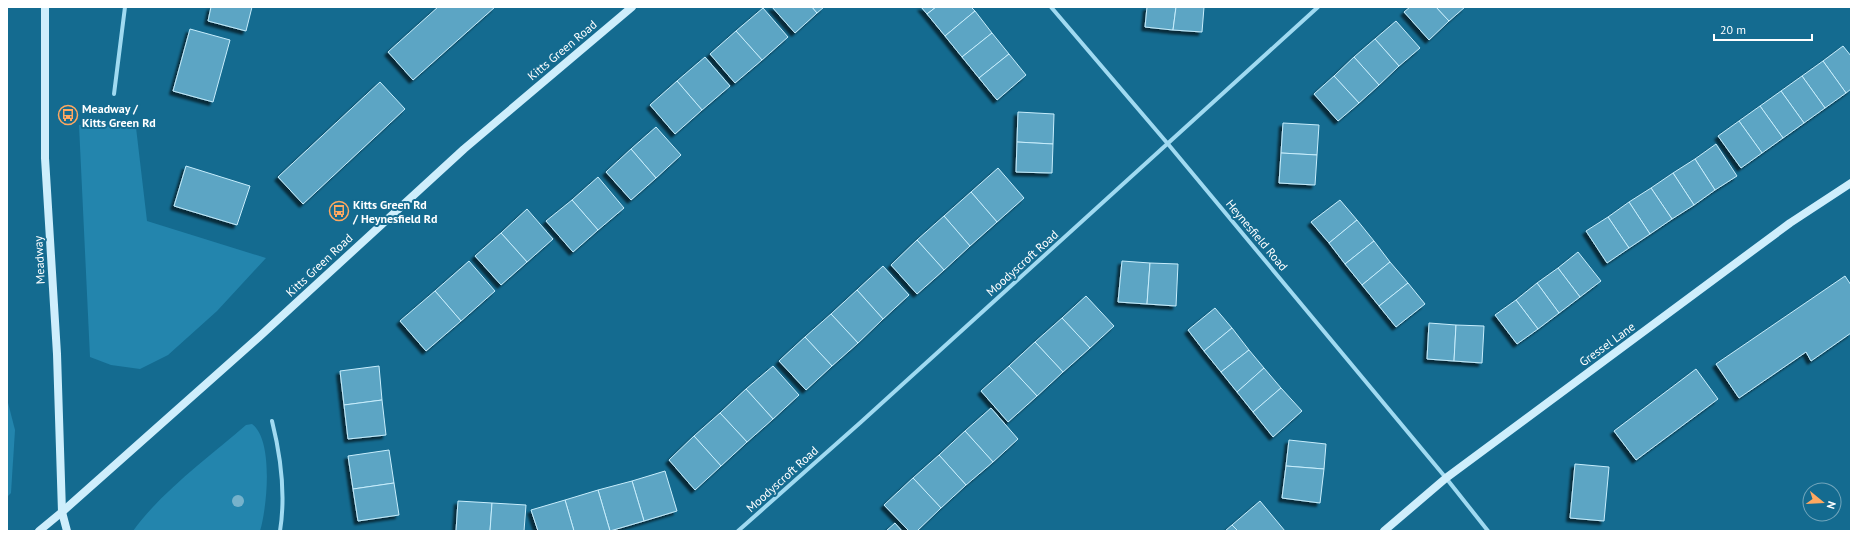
<svg xmlns="http://www.w3.org/2000/svg" width="1858" height="538" font-family="'PT Sans',sans-serif">
  <style>
    .green { fill: #2385ad }
    .building { fill: #5ba5c4; stroke: #c7edfc; filter: url(#shadow) }
    .lines { fill: none; stroke-linecap: round; stroke-linejoin: round }
    .street { stroke: #a0daf1; stroke-width: 4 }
    .secondary { stroke: #ceeefc; stroke-width: 8 }
    .tree { fill: #76b2cb }
    .labels { text-anchor: middle; dominant-baseline: central; stroke-width: 4; stroke-linejoin: round; paint-order: stroke }
    .street-label { font-size: 12px; fill: #fff; stroke: #146b90 }
    .poi-label { font-size: 12px; font-weight: bold; fill: #fff; stroke: #146b90; text-anchor: start }
  </style>
  <defs>
    <filter id="shadow"><feDropShadow dx="-3.5" dy="3.5" stdDeviation="1" flood-color="#0009"/></filter>
  </defs>
  <rect width="100%" height="100%" fill="#146b90"/>
  <g class="green">
    <polygon points="135,119 147,221 266,258 217,311 168,355 140,369 111,365 90,357 79,125"/>
    <polygon points="7,399 15,430 11,493 7,497"/>
    <path d="M252 424C274 440 267 508 260 531H133C160 493 210 456 246 425Z"/>
  </g>
  <g class="building">
    <polygon points="211,7 252,7 246,31 208,21"/>
    <polygon points="438,7 495,7 413,80 388,52"/>
    <polygon points="772,7 812,7 817,13 795,33"/>
    <polygon points="812,7 824,7 817,13"/>
    <polygon points="921,7 936,7 927,14"/>
    <polygon points="936,7 971,7 975,11 945,36 927,14"/>
    <polygon points="1147,7 1176,7 1173,30 1145,27"/>
    <polygon points="1176,7 1204,7 1202,32 1173,30"/>
    <polygon points="1410,7 1436,7 1449,21 1429,40 1404,12"/>
    <polygon points="1436,7 1465,7 1449,21"/>
    <polygon points="763,8 788,37 762,60 736,31"/>
    <polygon points="975,11 992,33 962,57 945,36"/>
    <polygon points="1396,21 1420,48 1399,66 1375,39"/>
    <polygon points="190,29 230,40 213,102 173,91"/>
    <polygon points="736,31 762,60 735,83 710,54"/>
    <polygon points="992,33 1009,54 979,78 962,57"/>
    <polygon points="1375,39 1399,66 1379,85 1354,57"/>
    <polygon points="1843,46 1851,56 1851,89 1846,93 1823,61"/>
    <polygon points="1009,54 1026,75 997,100 979,78"/>
    <polygon points="705,57 730,86 702,110 677,81"/>
    <polygon points="1354,57 1379,85 1359,103 1334,76"/>
    <polygon points="1823,61 1846,93 1825,108 1802,76"/>
    <polygon points="1334,76 1359,103 1338,121 1314,94"/>
    <polygon points="1802,76 1825,108 1804,123 1781,91"/>
    <polygon points="677,81 702,110 675,134 650,105"/>
    <polygon points="380,82 405,109 303,204 278,177"/>
    <polygon points="1781,91 1804,123 1783,138 1760,106"/>
    <polygon points="1760,106 1783,138 1762,153 1739,121"/>
    <polygon points="1018,112 1054,114 1053,144 1017,142"/>
    <polygon points="1739,121 1762,153 1741,168 1718,136"/>
    <polygon points="1283,123 1319,125 1317,155 1281,153"/>
    <polygon points="656,127 681,155 656,178 631,149"/>
    <polygon points="1017,142 1053,144 1052,173 1016,172"/>
    <polygon points="1716,144 1737,176 1715,190 1695,159"/>
    <polygon points="631,149 656,178 631,200 606,172"/>
    <polygon points="1281,153 1317,155 1315,185 1279,183"/>
    <polygon points="1695,159 1715,190 1694,205 1673,173"/>
    <polygon points="186,166 250,186 237,225 174,206"/>
    <polygon points="998,168 1024,198 997,222 971,192"/>
    <polygon points="1673,173 1694,205 1672,219 1651,188"/>
    <polygon points="598,177 624,208 598,230 572,200"/>
    <polygon points="1651,188 1672,219 1650,234 1629,202"/>
    <polygon points="971,192 997,222 970,246 944,216"/>
    <polygon points="572,200 598,230 573,252 546,221"/>
    <polygon points="1340,200 1357,220 1329,243 1311,222"/>
    <polygon points="1629,202 1650,234 1629,248 1608,217"/>
    <polygon points="527,209 553,239 527,262 501,233"/>
    <polygon points="944,216 970,246 944,270 917,240"/>
    <polygon points="1608,217 1629,248 1607,263 1586,231"/>
    <polygon points="1357,220 1374,241 1345,264 1329,243"/>
    <polygon points="501,233 527,262 501,285 475,256"/>
    <polygon points="917,240 944,270 917,294 891,265"/>
    <polygon points="1374,241 1390,262 1362,285 1345,264"/>
    <polygon points="1578,252 1601,281 1580,297 1558,268"/>
    <polygon points="469,261 495,291 461,321 435,291"/>
    <polygon points="1122,261 1150,263 1147,304 1118,302"/>
    <polygon points="1390,262 1408,283 1379,306 1362,285"/>
    <polygon points="1150,263 1178,264 1176,306 1147,304"/>
    <polygon points="883,266 909,295 883,319 857,290"/>
    <polygon points="1558,268 1580,297 1559,313 1537,283"/>
    <polygon points="1845,276 1851,285 1851,333 1811,361 1806,352 1739,398 1716,364"/>
    <polygon points="1408,283 1425,304 1396,327 1379,306"/>
    <polygon points="1537,283 1559,313 1538,329 1516,300"/>
    <polygon points="857,290 883,319 858,343 831,314"/>
    <polygon points="435,291 461,321 426,351 400,321"/>
    <polygon points="1086,296 1114,326 1090,348 1062,318"/>
    <polygon points="1516,300 1538,329 1517,344 1495,315"/>
    <polygon points="1215,308 1232,328 1204,351 1188,330"/>
    <polygon points="831,314 858,343 832,366 805,337"/>
    <polygon points="1062,318 1090,348 1063,372 1035,342"/>
    <polygon points="1429,323 1456,325 1454,361 1427,359"/>
    <polygon points="1456,325 1484,326 1482,363 1454,361"/>
    <polygon points="1232,328 1249,350 1221,372 1204,351"/>
    <polygon points="805,337 832,366 806,390 779,361"/>
    <polygon points="1035,342 1063,372 1037,396 1009,366"/>
    <polygon points="1249,350 1264,368 1237,392 1221,372"/>
    <polygon points="379,366 382,400 344,405 340,371"/>
    <polygon points="773,366 799,395 773,419 746,389"/>
    <polygon points="1009,366 1037,396 1008,422 981,391"/>
    <polygon points="1264,368 1281,388 1253,412 1237,392"/>
    <polygon points="1696,369 1718,399 1636,460 1614,431"/>
    <polygon points="1281,388 1302,411 1273,437 1253,412"/>
    <polygon points="746,389 773,419 747,442 720,413"/>
    <polygon points="382,400 386,435 348,439 344,405"/>
    <polygon points="991,408 1018,439 993,462 965,431"/>
    <polygon points="720,413 747,442 721,466 694,436"/>
    <polygon points="965,431 993,462 966,485 939,455"/>
    <polygon points="694,436 721,466 695,490 669,460"/>
    <polygon points="1289,440 1326,444 1324,469 1286,466"/>
    <polygon points="389,450 394,483 353,489 348,456"/>
    <polygon points="939,455 966,485 941,508 913,478"/>
    <polygon points="1575,464 1609,467 1604,521 1570,518"/>
    <polygon points="1286,466 1324,469 1320,503 1282,498"/>
    <polygon points="665,471 677,511 644,521 632,481"/>
    <polygon points="913,478 941,508 917,531 909,531 884,505"/>
    <polygon points="632,481 644,521 610,531 598,490"/>
    <polygon points="394,483 399,515 358,521 353,489"/>
    <polygon points="598,490 610,531 574,531 565,500"/>
    <polygon points="565,500 574,531 538,531 531,510"/>
    <polygon points="458,501 492,503 490,531 456,531"/>
    <polygon points="1260,501 1285,531 1238,531 1232,525"/>
    <polygon points="492,503 526,505 524,531 490,531"/>
    <polygon points="895,523 902,531 886,531"/>
    <polygon points="1232,525 1238,531 1225,531"/>
  </g>
  <g class="lines">
    <g class="street">
      <polyline points="1051,7 1168,144 1446,478 1488,531"/>
      <polyline points="114,94 125,7"/>
      <path d="M272 421C281 457 286 494 280 531"/>
      <polyline points="738,531 861,422 1318,7"/>
    </g>
    <g class="secondary">
      <polyline points="45,7 45,158 57,354 62,512 67,531"/>
      <polyline points="39,531 62,512 259,337 464,149 632,7"/>
      <polyline points="1384,531 1446,478 1790,223 1851,183"/>
    </g>
  </g>
  <circle class="tree" cx="238" cy="501" r="6"/>
  <defs>
    <g id="bus-ring" transform="scale(1)"><circle r="9.5" fill="#146b90" stroke="#ffa860" stroke-width="1.5"/><path d="M-5-6H5V4H4V6H2V4H-2V6H-4V4H-5ZM-3.5-4V0h7V-4ZM-3.5 1.2v1.5H-2V1.2ZM2 1.2v1.5H3.5V1.2Z" fill="#ffa860"/></g>
  </defs>
  <g fill-rule="evenodd">
    <use href="#bus-ring" x="68" y="115"/>
    <use href="#bus-ring" x="339" y="211"/>
  </g>
  <g class="labels">
    <g class="street-label">
      <text transform="translate(562 50) rotate(-40)">Kitts Green Road</text>
      <text transform="translate(1257 235) rotate(50)">Heynesfield Road</text>
      <text transform="translate(39 260) rotate(-93)">Meadway</text>
      <text transform="translate(1022 263) rotate(-42)">Moodyscroft Road</text>
      <text transform="translate(319 265) rotate(-43)">Kitts Green Road</text>
      <text transform="translate(1607 344) rotate(-36)">Gressel Lane</text>
      <text transform="translate(782 479) rotate(-42)">Moodyscroft Road</text>
    </g>
    <g class="poi-label">
      <text x="82" y="108">Meadway /<tspan x="82" dy="14">Kitts Green Rd</tspan></text>
      <text x="353" y="204">Kitts Green Rd<tspan x="353" dy="14">/ Heynesfield Rd</tspan></text>
    </g>
  </g>
  <rect width="1858" height="538" fill="none" stroke="#ffffff" stroke-width="16"/>
  <g transform="translate(1822 502) rotate(108)"><circle r="19" fill="#146b90" stroke="#72a6bc"/>
  <path d="M0-3L7 15L0 10L-7 15Z" fill="#ffa860"/>
  <text y="-6" font-size="11" font-weight="bold" text-anchor="middle" fill="#ffffff">N</text>
  </g>
  <path d="M1714 34v6h98v-6" fill="none" stroke="#ffffff" stroke-width="2"/>
  <text x="1720" y="34" font-size="12" fill="#ffffff" stroke="#146b90" stroke-width="3" paint-order="stroke">20 m</text>
</svg>
